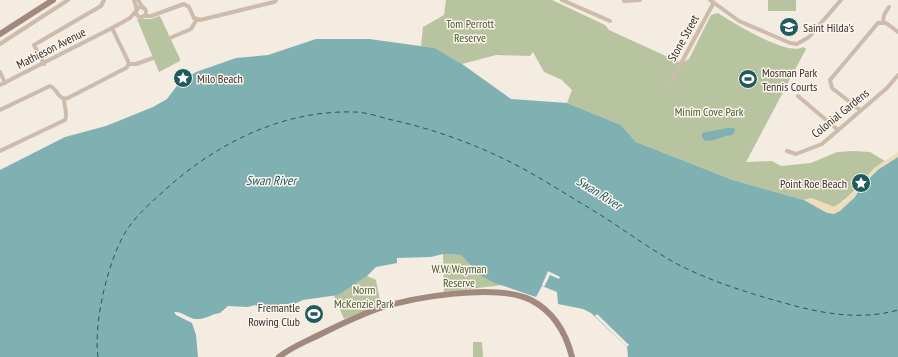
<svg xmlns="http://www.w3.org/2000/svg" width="898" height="357" font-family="'PT Sans Narrow',sans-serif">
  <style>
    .green { fill: #b8c4a0 }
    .sand { fill: #efdcb8 }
    .water { fill: #7fb0b2 }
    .pier { fill: #f4ebe1 }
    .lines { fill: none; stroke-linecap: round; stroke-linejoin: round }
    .ferry { stroke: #1f5a5e; stroke-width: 1; stroke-dasharray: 5 4; stroke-linecap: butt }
    .street { stroke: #cdbbac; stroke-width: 4 }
    .secondary { stroke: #a18a7d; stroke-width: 6 }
    .labels { text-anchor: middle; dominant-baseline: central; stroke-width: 3; stroke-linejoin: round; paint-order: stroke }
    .park-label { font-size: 12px; fill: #4a5a2e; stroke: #fbf5ee }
    .poi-label { font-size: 12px; fill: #3b302b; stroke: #fbf5ee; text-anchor: start }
    .street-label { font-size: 12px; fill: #3b302b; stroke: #fbf5ee }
    .water-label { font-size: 13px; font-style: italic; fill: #1f5a5e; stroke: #fbf5ee }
  </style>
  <rect width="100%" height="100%" fill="#f4ebe1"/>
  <g class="green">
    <path d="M446 0H552L605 25 609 30 681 63 689 59 711 15 718 13C732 22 788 57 803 47L806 49 746 162 772 161 781 166 811 163 837 152 853 151 870 152 885 161C865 174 854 196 834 207L811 198 804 200 733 180 636 142 621 125 567 103 572 90 562 80 544 72 533 52 530 56 496 55 462 64 435 48 421 46 423 27 444 15Z"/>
    <rect x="768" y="0" width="28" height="11"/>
    <polygon points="160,16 180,59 180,61 159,72 137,19 151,19"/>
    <polygon points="443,254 461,255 482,276 503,285 444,292"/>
    <polygon points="367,276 376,280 381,305 344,319 334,296"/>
    <polygon points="473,342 482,342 483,357 473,357"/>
  </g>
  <path class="sand" d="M898 152V157C886 164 873 172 864 183 855 193 847 214 831 214 822 214 812 205 804 200L811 198 834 207 845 201 874 168Z"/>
  <g class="water">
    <path d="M316 39H369L435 48 462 64 511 99 567 103 621 125 636 142 733 180 804 200 827 213 834 214 840 211 854 198 864 183 879 169 898 157V357H628L627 347 591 313 583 309 558 304 557 292 542 286 536 297 495 283 481 276 461 255 443 254 431 257 397 258V263L376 267 367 276 338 295 303 300 294 304H280L273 308H262L255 305 248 307 228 306 220 313C211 314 205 320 195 319 188 318 182 311 174 312L176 315 192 323 196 335 198 357H0V170L65 137 106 126 153 107 167 99 179 83 196 72 236 58 268 55Z"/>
    <path d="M727 128H734L735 131 732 135C722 136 716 141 705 141L702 137V133Z"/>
  </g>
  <g class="pier">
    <polygon points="548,271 560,277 559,279 550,275 544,287 542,285"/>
    <polygon points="597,314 629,345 627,347 595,316"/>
  </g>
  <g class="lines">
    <path class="ferry" d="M98 357C93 323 109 252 131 224 140 212 154 200 166 189 217 143 283 110 354 112 366 112 380 117 392 120 429 128 466 141 500 157 534 173 567 195 599 214 626 231 655 253 683 267 714 282 748 293 781 302 819 313 859 321 898 310"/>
    <g class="street">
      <polyline points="134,0 137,10"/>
      <polyline points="138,0 143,8"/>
      <polyline points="562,0 610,21"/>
      <polyline points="710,0 739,21 790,43 797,44 809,37 841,0"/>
      <polyline points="624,1 640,0"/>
      <circle cx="141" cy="12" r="5"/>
      <polyline points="144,16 151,16 184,4 189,7 194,18 200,20 274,2 276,0"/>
      <polyline points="883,22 884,15 889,7"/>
      <polyline points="170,38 191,29 197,19"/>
      <polyline points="0,44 68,0"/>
      <polyline points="44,64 34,45 101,6 104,0"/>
      <polyline points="129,64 136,64 153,58"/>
      <polyline points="0,72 5,83"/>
      <polyline points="671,82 713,4"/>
      <polyline points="0,85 112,28 130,18 136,11"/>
      <polyline points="798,96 838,130"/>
      <path d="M0 110 50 86C58 89 58 101 68 98L126 68 129 64 128 61 112 28"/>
      <polyline points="860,110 832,88 830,80 878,23 886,23 898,32"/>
      <path d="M0 151 65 120C68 114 64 106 64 99"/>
      <polyline points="787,151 796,154 822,144 887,88 898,75"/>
    </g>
    <g class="secondary">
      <polyline points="0,34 53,0"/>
      <path d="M279 357C291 347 307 341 321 334 339 325 358 316 377 309 413 297 496 283 531 300 554 312 566 333 572 357"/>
    </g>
  </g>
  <defs>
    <g id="school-disc" transform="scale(1)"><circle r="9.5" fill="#1f5a5e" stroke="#fbf5ee"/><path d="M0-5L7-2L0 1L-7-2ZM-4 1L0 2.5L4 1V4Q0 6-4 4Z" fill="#fff"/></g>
    <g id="sight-disc" transform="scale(1)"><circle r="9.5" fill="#1f5a5e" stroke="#fbf5ee"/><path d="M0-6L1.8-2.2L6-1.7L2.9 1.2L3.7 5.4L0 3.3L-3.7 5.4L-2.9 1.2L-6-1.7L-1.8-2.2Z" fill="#fff"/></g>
    <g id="stadium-disc" transform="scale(1)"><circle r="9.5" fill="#1f5a5e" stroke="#fbf5ee"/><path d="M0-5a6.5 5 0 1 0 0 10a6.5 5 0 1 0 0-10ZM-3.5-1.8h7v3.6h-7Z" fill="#fff"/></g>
  </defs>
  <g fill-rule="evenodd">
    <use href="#school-disc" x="789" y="27"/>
    <use href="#sight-disc" x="183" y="78"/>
    <use href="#stadium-disc" x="748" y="79"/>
    <use href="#sight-disc" x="861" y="183"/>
    <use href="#stadium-disc" x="314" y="314"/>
  </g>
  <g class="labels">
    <g class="park-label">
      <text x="470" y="23">Tom Perrott<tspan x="470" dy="14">Reserve</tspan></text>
      <text x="709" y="111">Minim Cove Park</text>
      <text x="459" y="268">W.W. Wayman<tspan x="459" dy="14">Reserve</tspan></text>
      <text x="364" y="289">Norm<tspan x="364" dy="14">McKenzie Park</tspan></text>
    </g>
    <g class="poi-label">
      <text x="803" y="27">Saint Hilda's</text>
      <text x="762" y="72">Mosman Park<tspan x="762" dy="14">Tennis Courts</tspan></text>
      <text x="197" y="78">Milo Beach</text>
      <text x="847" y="183" text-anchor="end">Point Roe Beach</text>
      <text x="300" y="307" text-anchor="end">Fremantle<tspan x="300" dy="14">Rowing Club</tspan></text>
    </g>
    <g class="street-label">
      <text transform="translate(683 38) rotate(-61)">Stone Street</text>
      <text transform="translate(51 48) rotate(-27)">Mathieson Avenue</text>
      <text transform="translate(840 113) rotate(-39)">Colonial Gardens</text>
    </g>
    <g class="water-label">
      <text x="271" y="180">Swan River</text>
      <text transform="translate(599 193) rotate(32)">Swan River</text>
    </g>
  </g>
</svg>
